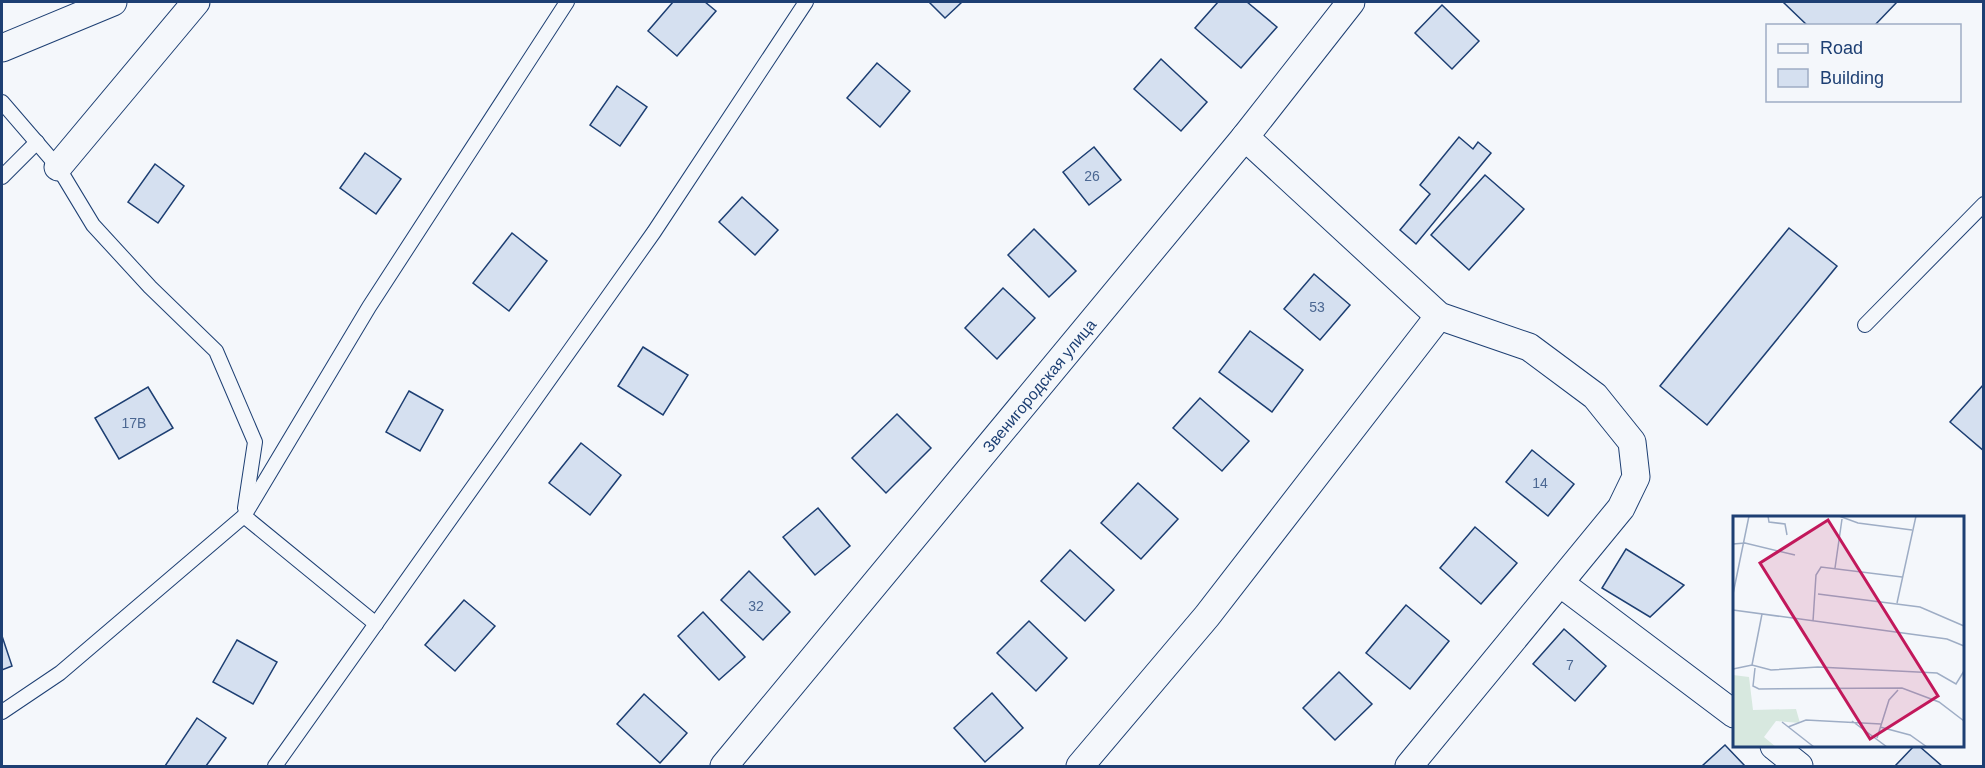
<svg xmlns="http://www.w3.org/2000/svg" width="1985" height="768" font-family="Arial,sans-serif">
  <style>
    .building { fill: #d5e0f0; stroke: #1d3f73; stroke-width: 1.5 }
    .lines { fill: none; stroke-linecap: round; stroke-linejoin: round }
    .lane-casing { stroke: #1d3f73; stroke-width: 16 }
    .street-casing { stroke: #1d3f73; stroke-width: 29 }
    .lane { stroke: #f4f7fb; stroke-width: 14 }
    .street { stroke: #f4f7fb; stroke-width: 27 }
    .labels { text-anchor: middle; dominant-baseline: central; stroke-width: 4.5; stroke-linejoin: round; paint-order: stroke }
    .number-label { font-size: 14px; fill: #4b6792 }
    .street-label { font-size: 16px; fill: #1d3f73; stroke: #f4f7fb }
    .inset-road { fill: none; stroke: #9eadc5; stroke-width: 1.5 }
    .view { fill: #c2185b; fill-opacity: 0.15; stroke: #c2185b; stroke-width: 3 }
    .inset-edge { fill: none; stroke: #1d3f73; stroke-width: 3 }
  </style>
  <rect width="100%" height="100%" fill="#f4f7fb"/>
  <g class="building">
    <polygon points="673,2 705,2 716,11 677,56 648,31"/>
    <polygon points="929,2 962,2 945,18"/>
    <polygon points="1218,2 1247,2 1277,27 1241,68 1195,28"/>
    <polygon points="1783,2 1897,2 1874,26 1808,26"/>
    <polygon points="1442,5 1479,41 1452,69 1415,33"/>
    <polygon points="1161,59 1207,102 1181,131 1134,89"/>
    <polygon points="877,63 910,91 880,127 847,98"/>
    <polygon points="617,86 647,107 620,146 590,125"/>
    <polygon points="1459,137 1473,149 1478,142 1491,153 1416,244 1400,230 1430,194 1420,185"/>
    <polygon points="1094,147 1121,180 1089,205 1063,172"/>
    <polygon points="365,153 401,179 376,214 340,188"/>
    <polygon points="155,164 184,186 158,223 128,202"/>
    <polygon points="1485,175 1524,209 1469,270 1431,235"/>
    <polygon points="742,197 778,230 755,255 719,222"/>
    <polygon points="1789,228 1837,266 1707,425 1660,386"/>
    <polygon points="1034,229 1076,271 1049,297 1008,255"/>
    <polygon points="512,233 547,261 509,311 473,283"/>
    <polygon points="1314,274 1350,305 1320,340 1284,309"/>
    <polygon points="1003,288 1035,318 997,359 965,328"/>
    <polygon points="1250,331 1303,370 1272,412 1219,372"/>
    <polygon points="643,347 688,375 663,415 618,386"/>
    <polygon points="1984,384 1984,451 1950,422"/>
    <polygon points="148,387 173,428 119,459 95,418"/>
    <polygon points="409,391 443,410 420,451 386,432"/>
    <polygon points="1200,398 1249,441 1222,471 1173,428"/>
    <polygon points="897,414 931,448 886,493 852,458"/>
    <polygon points="581,443 621,475 590,515 549,483"/>
    <polygon points="1532,450 1574,484 1548,516 1506,482"/>
    <polygon points="1138,483 1178,519 1141,559 1101,523"/>
    <polygon points="818,508 850,546 815,575 783,537"/>
    <polygon points="1475,527 1517,563 1481,604 1440,568"/>
    <polygon points="1626,549 1684,585 1650,617 1602,588"/>
    <polygon points="1070,550 1114,590 1085,621 1041,581"/>
    <polygon points="749,571 790,612 763,640 721,600"/>
    <polygon points="464,600 495,626 455,671 425,645"/>
    <polygon points="1406,605 1449,641 1410,689 1366,653"/>
    <polygon points="703,612 745,657 719,680 678,636"/>
    <polygon points="1029,621 1067,658 1036,691 997,653"/>
    <polygon points="1564,629 1606,666 1575,701 1533,664"/>
    <polygon points="2,636 12,666 2,670"/>
    <polygon points="237,640 277,662 253,704 213,682"/>
    <polygon points="1339,672 1372,704 1335,740 1303,708"/>
    <polygon points="992,693 1023,728 985,762 954,728"/>
    <polygon points="644,694 687,733 660,763 617,724"/>
    <polygon points="197,718 226,738 206,766 165,766"/>
    <polygon points="1725,745 1745,766 1702,766"/>
    <polygon points="1914,746 1919,746 1942,766 1895,766"/>
  </g>
  <g class="lines">
    <g class="lane-casing">
      <g id="lane">
        <polyline points="2,102 58,167 93,225 150,287 216,351 255,442 245,508"/>
        <polyline points="2,177 37,142"/>
        <polyline points="1865,325 1984,204"/>
        <polyline points="244,516 376,624"/>
        <polyline points="2,712 60,673 244,516 369,307 567,2"/>
        <polyline points="275,766 654,232 806,2"/>
      </g>
    </g>
    <g class="street-casing">
      <g id="street">
        <polyline points="2,48 113,2"/>
        <polyline points="1245,137 1439,316 1529,347 1595,396 1632,442 1636,477 1621,508 1409,766"/>
        <polyline points="58,167 196,2"/>
        <polyline points="1560,583 1734,714"/>
        <polyline points="1774,746 1799,766"/>
        <path id="s1" d="M724 766 1245 137 1351 2"/>
        <polyline points="1080,766 1207,616 1439,316"/>
      </g>
    </g>
    <use href="#lane" class="lane"/>
    <use href="#street" class="street"/>
  </g>
  <g class="labels">
    <g class="number-label">
      <text x="1092" y="176">26</text>
      <text x="1317" y="307">53</text>
      <text x="134" y="423">17В</text>
      <text x="1540" y="483">14</text>
      <text x="756" y="606">32</text>
      <text x="1570" y="665">7</text>
    </g>
    <g class="street-label">
      <text stroke="none"><textPath href="#s1" startOffset="494">Звенигородская улица</textPath></text>
    </g>
  </g>
  <g transform="translate(1733 516)">
    <rect width="231" height="231" fill="#f4f7fb"/>
    <path d="M0 159 16 161 20 194 63 193 67 207 43 205 31 221 43 231H0Z" fill="#d7e8df"/>
    <path class="inset-road" d="M35 0 36 6 52 8 54 19M106 0 125 7 179 14M0 28 12 27 62 39M102 52 109 3M0 78 16 0M85 78 187 91 231 110M164 87 183 0M0 94 214 123 231 130M80 105 83 59 88 51 169 61M19 149 29 98M22 152 20 170 26 173 169 172 206 186 231 205M0 153 19 149 38 154 85 151 204 157 223 168 231 155M119 205 154 231M49 206 81 231M55 211 73 204 148 208M147 211 177 219 194 231M144 222 156 184 165 174"/>
    <path class="view" d="M95 4 205 180 137 223 27 47Z"/>
    <rect width="231" height="231" class="inset-edge"/>
  </g>
  <rect width="1985" height="768" fill="none" stroke="#1d3f73" stroke-width="6"/>
  <rect x="1766" y="24" width="195" height="78" fill="#f4f7fb" stroke="#9eadc5" stroke-width="1.5"/>
  <rect x="1778" y="44" width="30" height="9" fill="#f4f7fb" stroke="#9eadc5" stroke-width="1.5"/>
  <text x="1820" y="54" font-size="18" fill="#1d3f73">Road</text>
  <rect x="1778" y="69" width="30" height="18" fill="#d5e0f0" stroke="#9eadc5" stroke-width="1.5"/>
  <text x="1820" y="84" font-size="18" fill="#1d3f73">Building</text>
</svg>
